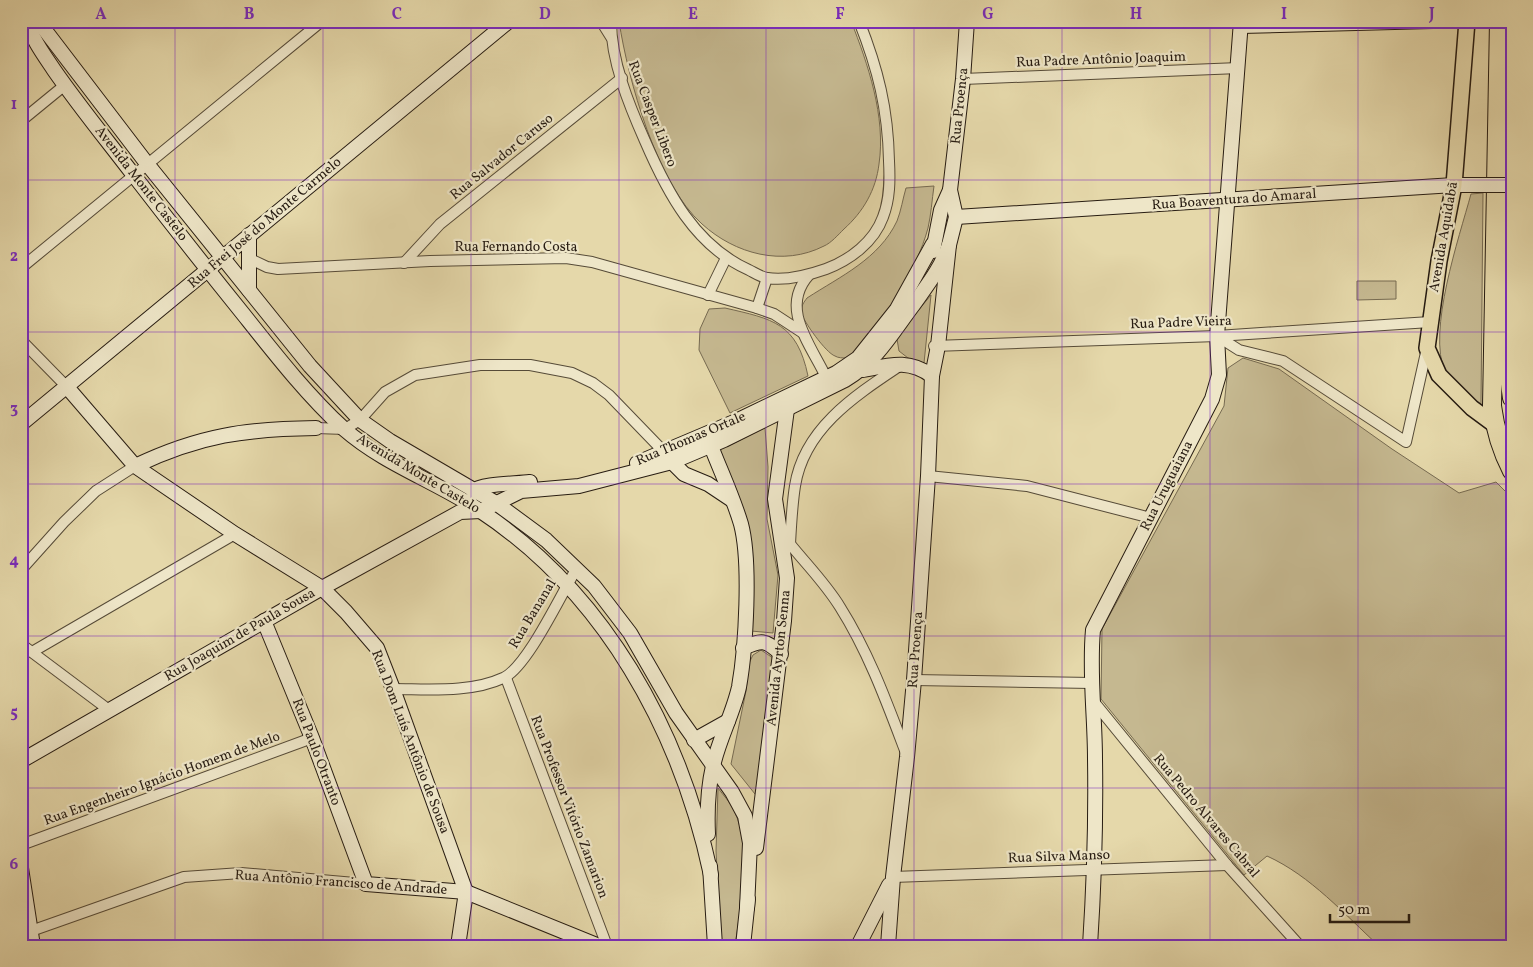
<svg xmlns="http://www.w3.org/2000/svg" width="1533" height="967" font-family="Vollkorn,serif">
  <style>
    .green { fill: #c5b890; stroke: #766a51 }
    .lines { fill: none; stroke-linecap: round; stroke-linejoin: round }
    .street-casing { stroke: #564b38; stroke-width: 12 }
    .secondary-casing { stroke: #271c12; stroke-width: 16 }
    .primary-casing { stroke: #271c12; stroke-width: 18 }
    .highway-casing { stroke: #271c12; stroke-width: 20 }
    .street { stroke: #eee6c8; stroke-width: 10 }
    .secondary { stroke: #eee6c8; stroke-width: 14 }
    .primary { stroke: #e5d8aa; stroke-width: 15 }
    .highway { stroke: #e5d8aa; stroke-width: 18 }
    .secondary-bridge-casing { stroke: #271c12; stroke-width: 16; stroke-linecap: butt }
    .secondary-bridge { stroke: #eee6c8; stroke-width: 14 }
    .grid { fill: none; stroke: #7b2cbf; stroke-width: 1; stroke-opacity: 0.55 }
    .labels { text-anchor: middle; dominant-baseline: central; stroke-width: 4.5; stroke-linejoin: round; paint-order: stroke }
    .street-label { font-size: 14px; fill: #271c12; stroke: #eee6c8 }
    .neatline { fill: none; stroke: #7b2cbf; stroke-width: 2 }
    .grid-label { font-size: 16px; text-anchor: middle; font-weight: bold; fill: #7b2cbf }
  </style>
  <rect width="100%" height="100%" fill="#e5d8aa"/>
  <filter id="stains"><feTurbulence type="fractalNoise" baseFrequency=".004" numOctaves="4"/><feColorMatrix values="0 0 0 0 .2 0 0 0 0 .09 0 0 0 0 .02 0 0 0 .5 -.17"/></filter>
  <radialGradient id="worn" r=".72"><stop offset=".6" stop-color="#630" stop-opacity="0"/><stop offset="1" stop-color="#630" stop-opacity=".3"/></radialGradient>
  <g class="green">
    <path d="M619 21H851C868 64 886 117 879 164 876 190 863 212 844 229 838 235 831 243 824 246 783 267 735 254 702 224 657 184 628 80 619 21Z"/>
    <path d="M934 186C932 200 931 215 928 228 917 270 880 331 847 358 843 358 838 358 835 356 826 353 803 321 801 312 801 306 804 302 807 298 841 276 879 259 897 221 901 211 903 198 906 188Z"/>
    <path d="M1483 193 1481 405 1475 407C1466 397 1450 384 1445 372 1427 331 1459 238 1471 194Z"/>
    <polygon points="1357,281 1396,281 1396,299 1357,300"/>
    <polygon points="931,295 924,363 908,358 899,351 897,339 902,330"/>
    <path d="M725 308C773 319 797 323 808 376L730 413 699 350 700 329 709 309Z"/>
    <path d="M1243 358 1279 369 1392 449 1459 493 1496 482 1512 498V946H1379C1344 914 1311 876 1267 856L1244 875 1101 699 1102 629 1224 406 1228 368Z"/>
    <polygon points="765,428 768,467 767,519 778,575 773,633 751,631 752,566 718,451"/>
    <polygon points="761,650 773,658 759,799 731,764 746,691 749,663 753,655"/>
    <path d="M718 788C723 795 730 802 734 810 753 852 741 901 735 946H721L716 851Z"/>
  </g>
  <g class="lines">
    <g class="street-casing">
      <g id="street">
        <polyline points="601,21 611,37"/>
        <path d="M611 21C611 61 629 105 645 141 667 192 695 246 749 270 755 273 761 277 767 278 786 281 809 275 826 269 850 260 874 242 883 217 890 199 890 180 889 161 888 109 878 69 859 21"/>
        <polyline points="963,79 1239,68"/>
        <polyline points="21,121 65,85"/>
        <polyline points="248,258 267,267 278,269 430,261 566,258 592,262 757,308 774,314 803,333"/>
        <polyline points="404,263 440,224 622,78"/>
        <polyline points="21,268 322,21"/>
        <path d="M809 275C779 308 811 345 826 377L823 383"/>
        <polyline points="708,295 726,258"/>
        <polyline points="757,308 767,278"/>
        <polyline points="1217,336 1239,350 1283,361 1406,442 1427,348"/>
        <polyline points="21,340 67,387"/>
        <polyline points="934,346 1217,336 1430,322"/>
        <polyline points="316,428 345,429 360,420 385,392 415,375 480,365 530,365 572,373 593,383 609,395 667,455"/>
        <polyline points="928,476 1027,486 1151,518"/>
        <path d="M783 544H790C807 565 826 584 840 607 869 653 887 703 906 753"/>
        <path d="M790 544C791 525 792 505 795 486 804 428 856 395 901 365"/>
        <polyline points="21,570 64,522 96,491 135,466"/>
        <polyline points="21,644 109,710"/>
        <polyline points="32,652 235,534"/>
        <polyline points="506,678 607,946"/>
        <polyline points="914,680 1092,683"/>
        <path d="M393 689C428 689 471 693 503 678 527 668 562 592 577 568"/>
        <polyline points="1094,702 1227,865 1300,946"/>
        <polyline points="21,845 312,738"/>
        <polyline points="893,877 1227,865"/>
        <polyline points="21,931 31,931 184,877 241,873 366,884"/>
      </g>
    </g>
    <g class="secondary-casing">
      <g id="secondary">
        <path d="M27 21C32 39 44 55 54 70 79 106 106 139 132 173 169 221 206 268 244 315 275 354 307 395 344 429 384 464 435 481 479 510 605 593 680 730 711 875"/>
        <polyline points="38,21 148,165 310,366 360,420 390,441 496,503 546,540 594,586 630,633 676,713 732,792 745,816 750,843 747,908"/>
        <polyline points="1241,26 1433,21"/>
        <polyline points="956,217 1454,185 1479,185"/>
        <polyline points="933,251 941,210 950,190"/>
        <polyline points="249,290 249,235"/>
        <path d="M863 370C890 365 909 359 932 376"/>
        <polyline points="67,387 135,466 235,534 322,588 346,612 377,648 393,689 466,892 458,946"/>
        <polyline points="21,424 509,21"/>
        <polyline points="672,462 684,474 708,484 732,500"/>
        <polyline points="637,463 734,422 836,373 858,358 897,309 933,244"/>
        <path d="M135 466C200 435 246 429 316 428"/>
        <path d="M473 491C482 483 517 484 530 482"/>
        <polyline points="264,621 312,738 366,884 466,892 599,946"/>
        <path d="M743 648C762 640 765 639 781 654"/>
        <polyline points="694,740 728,721"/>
        <path d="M21 761 322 588 460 512 481 511 521 491 579 486 672 462 724 440 845 380C877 361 892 333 914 304 928 284 941 268 949 245"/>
        <path d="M708 834C707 812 708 788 713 766 719 739 733 714 739 687 746 647 751 562 741 524 733 497 721 472 711 446"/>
        <polyline points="756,848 784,621 787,578 775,499 787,409"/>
        <polyline points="710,866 715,946"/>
        <polyline points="21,868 33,946"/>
        <polyline points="743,946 748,899"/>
        <polyline points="858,946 889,885"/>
        <polyline points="888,946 893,877 907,757 914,680 928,476 932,376 938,346 949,245 956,217 950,190 963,79 967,21"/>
        <path d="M1090 946C1094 884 1096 821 1095 759 1095 716 1089 673 1093 630L1212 399 1219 375 1217 336 1241 21"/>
      </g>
    </g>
    <g class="primary-casing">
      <polyline id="primary" points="1467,21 1454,185 1439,261 1427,348 1439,375 1472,408 1495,425"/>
    </g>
    <g class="highway-casing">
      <g id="highway">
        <path d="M1499 21 1492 406C1495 429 1501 450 1512 471"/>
        <polyline points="1512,126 1507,362 1512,398"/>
      </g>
    </g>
    <use href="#street" class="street"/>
    <use href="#secondary" class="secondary"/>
    <use href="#primary" class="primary"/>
    <use href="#highway" class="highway"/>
    <g class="secondary-bridge-casing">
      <polyline id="secondary-bridge" points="1479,185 1512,185"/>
    </g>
    <use href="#secondary-bridge" class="secondary-bridge"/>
  </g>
  <path class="grid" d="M175 21V946M323 21V946M471 21V946M619 21V946M766 21V946M914 21V946M1062 21V946M1210 21V946M1358 21V946M21 180H1512M21 332H1512M21 484H1512M21 636H1512M21 788H1512"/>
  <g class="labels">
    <g class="street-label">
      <text transform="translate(1101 60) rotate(-2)">Rua Padre Antônio Joaquim</text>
      <text transform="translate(960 106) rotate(-84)">Rua Proença</text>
      <text transform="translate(652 114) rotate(69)">Rua Casper Libero</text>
      <text transform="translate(502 157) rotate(-39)">Rua Salvador Caruso</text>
      <text transform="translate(141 184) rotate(52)">Avenida Monte Castelo</text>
      <text transform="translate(1234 200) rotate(-4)">Rua Boaventura do Amaral</text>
      <text transform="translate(265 223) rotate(-40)">Rua Frei José do Monte Carmelo</text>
      <text transform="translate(1444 237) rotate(-80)">Avenida Aquidabã</text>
      <text x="516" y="247">Rua Fernando Costa</text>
      <text transform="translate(1181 323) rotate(-2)">Rua Padre Vieira</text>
      <text transform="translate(691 439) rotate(-23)">Rua Thomas Ortale</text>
      <text transform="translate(418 474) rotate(31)">Avenida Monte Castelo</text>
      <text transform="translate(1167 486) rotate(-63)">Rua Uruguaiana</text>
      <text transform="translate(533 614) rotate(-59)">Rua Bananal</text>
      <text transform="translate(240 635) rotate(-30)">Rua Joaquim de Paula Sousa</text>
      <text transform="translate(916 650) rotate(-86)">Rua Proença</text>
      <text transform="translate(779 658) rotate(-84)">Avenida Ayrton Senna</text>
      <text transform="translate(410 742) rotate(69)">Rua Dom Luís Antônio de Sousa</text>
      <text transform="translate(316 752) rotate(69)">Rua Paulo Otranto</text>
      <text transform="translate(162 779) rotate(-20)">Rua Engenheiro Ignácio Homem de Melo</text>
      <text transform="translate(569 807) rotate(69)">Rua Professor Vitório Zamarion</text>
      <text transform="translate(1206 816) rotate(50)">Rua Pedro Alvares Cabral</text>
      <text transform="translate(1059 857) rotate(-2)">Rua Silva Manso</text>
      <text transform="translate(341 883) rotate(4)">Rua Antônio Francisco de Andrade</text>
    </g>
  </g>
  <rect width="1533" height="967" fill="none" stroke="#e5d8aa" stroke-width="55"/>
  <path d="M1330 914v8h79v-8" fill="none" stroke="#271c12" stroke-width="2.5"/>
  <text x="1338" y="914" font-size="15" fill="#271c12" stroke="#eee6c8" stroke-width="4" paint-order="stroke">50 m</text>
  <rect x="28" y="28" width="1478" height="912" class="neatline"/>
  <g class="grid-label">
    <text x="101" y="19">A</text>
    <text x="249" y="19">B</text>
    <text x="397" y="19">C</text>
    <text x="545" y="19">D</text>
    <text x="693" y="19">E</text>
    <text x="840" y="19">F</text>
    <text x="988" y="19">G</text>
    <text x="1136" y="19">H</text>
    <text x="1284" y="19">I</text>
    <text x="1432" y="19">J</text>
    <text x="14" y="109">1</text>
    <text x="14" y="261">2</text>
    <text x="14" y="413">3</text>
    <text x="14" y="565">4</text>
    <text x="14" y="717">5</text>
    <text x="14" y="869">6</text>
  </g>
  <rect width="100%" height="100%" filter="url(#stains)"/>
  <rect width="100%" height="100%" fill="url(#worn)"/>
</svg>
